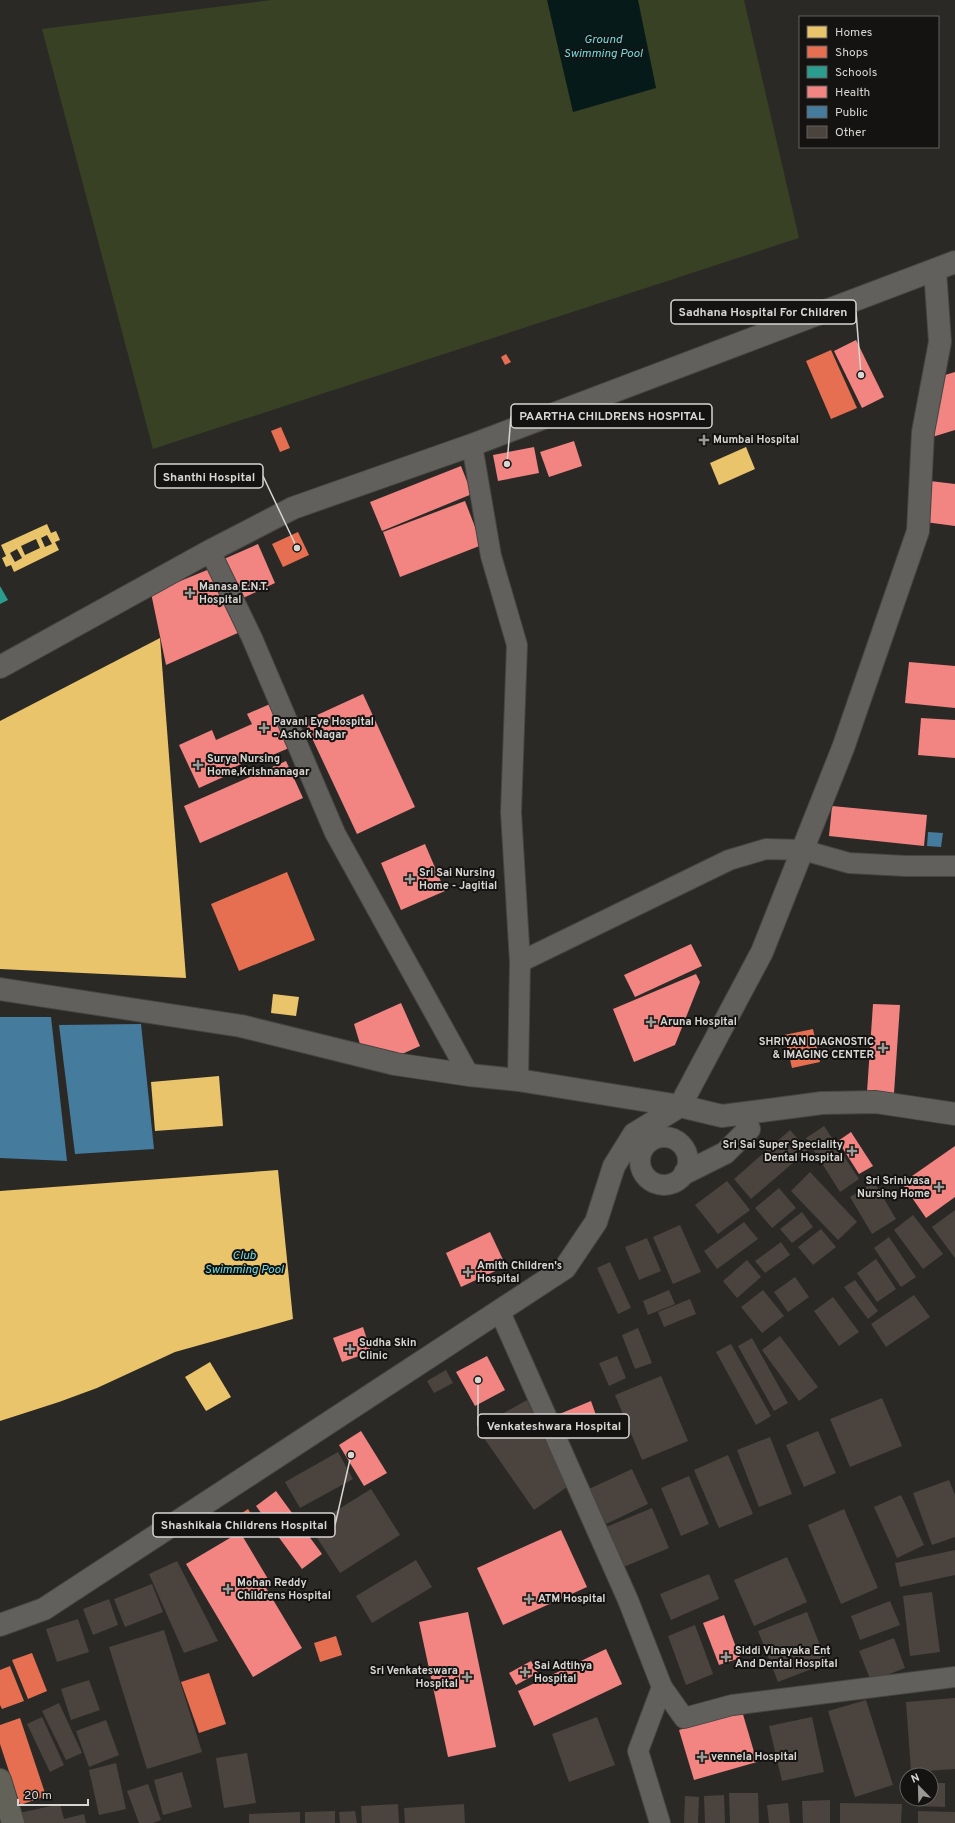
<svg xmlns="http://www.w3.org/2000/svg" width="955" height="1823" font-family="Overpass,sans-serif">
  <style>
    .green { fill: #384124 }
    .water { fill: #071a1a }
    .homes { fill: #e9c46a; fill-rule: evenodd }
    .shops { fill: #e76f51 }
    .schools { fill: #2a9d8f }
    .health { fill: #f28482 }
    .public { fill: #457b9d }
    .building { fill: #4b433d }
    .lines { fill: none; stroke-linecap: round; stroke-linejoin: round }
    .street-casing { stroke: #464543; stroke-width: 22 }
    .secondary-casing { stroke: #464543; stroke-width: 24 }
    .highway-casing { stroke: #464543; stroke-width: 24 }
    .street { stroke: #61605d; stroke-width: 20 }
    .secondary { stroke: #61605d; stroke-width: 22 }
    .highway { stroke: #626259; stroke-width: 22 }
    .poi-dot { fill: #9b9996; stroke: #141311; stroke-width: 1.5 }
    .labels { text-anchor: middle; dominant-baseline: central; stroke-width: 4; stroke-linejoin: round; paint-order: stroke }
    .poi-label { font-size: 11px; font-weight: bold; fill: #d7d6d3; stroke: #141311; text-anchor: start }
    .water-label { font-size: 12px; font-style: italic; fill: #6fdbe0; stroke: #141311 }
    .leader { fill: none; stroke: #d7d6d3; stroke-width: 1.5 }
    .callout-dot { fill: #d7d6d3; stroke: #141311; stroke-width: 1.5 }
    .callout { fill: #141311; stroke: #d7d6d3; stroke-width: 1.5 }
    .callout-label { font-size: 12px; text-anchor: middle; font-weight: bold; fill: #d7d6d3 }
  </style>
  <rect width="100%" height="100%" fill="#2b2926"/>
  <polygon class="green" points="271,0 744,0 799,238 153,449 42,29"/>
  <polygon class="water" points="547,0 638,0 656,88 573,112"/>
  <g class="homes">
    <polygon points="746,447 755,469 719,485 710,463"/>
    <path d="M47 524 51 533 56 531 60 540 55 542 59 550 14 572 11 565 6 567 2 558 6 556 1 545ZM47 535 52 544 45 547 41 538ZM36 539 40 548 25 555 21 546ZM17 549 22 558 15 562 10 553Z"/>
    <polygon points="160,638 186,978 0,969 0,721"/>
    <polygon points="273,994 299,997 296,1016 271,1013"/>
    <polygon points="219,1076 223,1126 155,1131 151,1082"/>
    <polygon points="278,1170 293,1319 175,1352 97,1388 59,1402 0,1421 0,1191"/>
    <polygon points="210,1362 231,1397 206,1411 185,1377"/>
  </g>
  <g class="shops">
    <polygon points="831,350 857,408 831,419 806,361"/>
    <polygon points="506,354 511,362 505,365 501,357"/>
    <polygon points="281,427 290,448 280,452 271,431"/>
    <polygon points="298,532 309,555 283,567 272,544"/>
    <polygon points="287,872 315,940 239,971 211,904"/>
    <polygon points="813,1029 820,1062 792,1068 784,1035"/>
    <polygon points="248,1509 260,1529 254,1532 242,1513"/>
    <polygon points="336,1636 342,1655 320,1662 314,1643"/>
    <polygon points="32,1653 47,1691 28,1699 12,1660"/>
    <polygon points="10,1666 24,1701 2,1709 0,1705 0,1670"/>
    <polygon points="209,1673 226,1724 199,1733 181,1682"/>
    <polygon points="20,1718 46,1796 20,1805 0,1744 0,1725"/>
  </g>
  <polygon class="schools" points="0,586 8,600 0,604"/>
  <g class="health">
    <polygon points="856,340 884,397 862,408 834,351"/>
    <polygon points="955,372 955,430 929,438 945,375"/>
    <polygon points="574,441 582,466 549,477 540,452"/>
    <polygon points="534,447 539,473 498,481 493,455"/>
    <polygon points="461,466 472,494 382,531 370,502"/>
    <polygon points="930,481 955,484 955,526 925,522"/>
    <polygon points="465,501 482,545 400,577 383,532"/>
    <polygon points="258,544 275,583 241,599 224,559"/>
    <polygon points="212,568 240,632 166,665 151,593"/>
    <polygon points="909,662 955,666 955,708 905,703"/>
    <polygon points="363,694 415,807 357,834 304,721"/>
    <polygon points="270,704 289,748 268,757 266,753 228,770 230,774 199,788 179,745 212,730 216,740 252,724 247,714"/>
    <polygon points="921,718 955,720 955,758 918,755"/>
    <polygon points="286,761 303,798 200,843 184,806"/>
    <polygon points="832,806 927,815 924,846 829,836"/>
    <polygon points="425,844 445,891 401,910 381,863"/>
    <polygon points="691,944 702,966 635,997 624,975"/>
    <polygon points="696,974 700,982 675,1045 634,1062 613,1009"/>
    <polygon points="401,1003 420,1046 402,1054 360,1044 354,1024"/>
    <polygon points="873,1004 900,1005 894,1093 867,1092"/>
    <polygon points="851,1132 873,1166 859,1174 838,1141"/>
    <polygon points="955,1146 955,1197 926,1218 902,1183"/>
    <polygon points="490,1232 506,1266 461,1287 446,1253"/>
    <polygon points="363,1327 371,1352 342,1362 333,1338"/>
    <polygon points="487,1356 505,1390 475,1406 456,1372"/>
    <polygon points="591,1401 597,1418 564,1432 557,1415"/>
    <polygon points="361,1431 387,1473 364,1486 339,1445"/>
    <polygon points="276,1491 322,1554 302,1569 256,1506"/>
    <polygon points="561,1530 587,1587 503,1625 477,1568"/>
    <polygon points="240,1532 271,1584 266,1588 302,1648 253,1677 186,1564"/>
    <polygon points="468,1612 496,1747 448,1757 419,1622"/>
    <polygon points="724,1615 740,1658 719,1665 703,1623"/>
    <polygon points="606,1649 622,1684 534,1726 518,1691"/>
    <polygon points="531,1661 538,1673 516,1685 509,1673"/>
    <polygon points="742,1711 757,1762 694,1780 679,1730"/>
  </g>
  <g class="public">
    <polygon points="928,832 943,833 941,847 927,846"/>
    <polygon points="0,1017 51,1017 67,1161 0,1158"/>
    <polygon points="141,1024 154,1149 75,1154 59,1025"/>
  </g>
  <g class="building">
    <polygon points="824,1126 859,1179 840,1192 806,1138"/>
    <polygon points="790,1130 808,1150 751,1199 734,1179"/>
    <polygon points="810,1172 857,1222 838,1240 791,1191"/>
    <polygon points="727,1181 750,1210 718,1234 695,1205"/>
    <polygon points="874,1182 896,1219 872,1234 850,1197"/>
    <polygon points="779,1188 796,1208 772,1228 755,1208"/>
    <polygon points="955,1210 955,1258 932,1227"/>
    <polygon points="802,1212 813,1227 792,1243 780,1229"/>
    <polygon points="913,1215 943,1254 923,1269 894,1230"/>
    <polygon points="744,1222 758,1239 717,1269 704,1251"/>
    <polygon points="680,1225 701,1272 673,1284 653,1237"/>
    <polygon points="821,1229 836,1247 813,1265 798,1247"/>
    <polygon points="889,1237 916,1277 901,1287 874,1248"/>
    <polygon points="647,1238 661,1271 639,1280 625,1247"/>
    <polygon points="781,1242 790,1255 765,1273 755,1261"/>
    <polygon points="876,1259 896,1289 877,1302 857,1273"/>
    <polygon points="747,1260 761,1277 737,1298 723,1281"/>
    <polygon points="610,1262 631,1308 618,1314 597,1268"/>
    <polygon points="795,1277 809,1297 788,1312 774,1292"/>
    <polygon points="855,1280 878,1311 868,1319 844,1287"/>
    <polygon points="669,1290 675,1304 648,1315 643,1301"/>
    <polygon points="763,1290 784,1316 762,1333 741,1307"/>
    <polygon points="914,1295 930,1317 886,1347 871,1324"/>
    <polygon points="833,1297 859,1332 839,1346 814,1311"/>
    <polygon points="690,1299 696,1314 664,1327 658,1312"/>
    <polygon points="638,1328 652,1363 635,1369 622,1335"/>
    <polygon points="780,1336 818,1387 799,1401 762,1350"/>
    <polygon points="752,1338 788,1403 774,1411 738,1346"/>
    <polygon points="731,1344 771,1416 756,1425 716,1352"/>
    <polygon points="617,1356 626,1378 609,1386 599,1363"/>
    <polygon points="446,1370 453,1383 434,1393 427,1381"/>
    <polygon points="661,1376 688,1441 642,1460 615,1395"/>
    <polygon points="882,1398 902,1446 850,1467 830,1419"/>
    <polygon points="527,1400 567,1487 534,1510 477,1428"/>
    <polygon points="818,1431 836,1473 804,1487 786,1445"/>
    <polygon points="770,1437 792,1494 759,1507 737,1450"/>
    <polygon points="338,1452 353,1479 300,1508 285,1482"/>
    <polygon points="728,1455 753,1514 719,1528 694,1470"/>
    <polygon points="632,1469 648,1504 606,1524 589,1489"/>
    <polygon points="689,1476 709,1524 681,1536 661,1488"/>
    <polygon points="949,1480 955,1495 955,1537 932,1545 913,1493"/>
    <polygon points="371,1489 400,1535 340,1573 310,1527"/>
    <polygon points="901,1495 924,1545 897,1558 874,1507"/>
    <polygon points="652,1508 669,1548 621,1568 604,1528"/>
    <polygon points="844,1509 878,1588 841,1604 808,1525"/>
    <polygon points="955,1550 955,1575 900,1587 895,1563"/>
    <polygon points="787,1557 807,1602 754,1626 734,1580"/>
    <polygon points="416,1560 432,1587 372,1623 356,1596"/>
    <polygon points="177,1561 218,1641 184,1653 149,1574"/>
    <polygon points="709,1574 719,1599 671,1620 660,1594"/>
    <polygon points="152,1584 163,1612 125,1627 114,1599"/>
    <polygon points="932,1592 940,1652 910,1656 903,1596"/>
    <polygon points="109,1599 118,1625 93,1635 83,1609"/>
    <polygon points="890,1601 900,1625 860,1640 851,1616"/>
    <polygon points="807,1612 827,1663 778,1682 758,1631"/>
    <polygon points="78,1619 89,1652 57,1662 46,1629"/>
    <polygon points="695,1625 713,1674 686,1685 668,1636"/>
    <polygon points="164,1630 202,1752 147,1769 109,1647"/>
    <polygon points="894,1638 905,1668 871,1681 859,1651"/>
    <polygon points="89,1680 100,1710 71,1720 61,1689"/>
    <polygon points="955,1698 955,1769 911,1772 906,1702"/>
    <polygon points="866,1700 893,1785 855,1797 828,1711"/>
    <polygon points="59,1703 82,1753 66,1760 42,1711"/>
    <polygon points="42,1717 64,1765 50,1772 27,1724"/>
    <polygon points="597,1717 615,1765 569,1782 552,1734"/>
    <polygon points="812,1717 824,1772 782,1781 769,1726"/>
    <polygon points="106,1720 119,1755 89,1767 76,1731"/>
    <polygon points="247,1753 256,1803 224,1808 216,1758"/>
    <polygon points="116,1763 126,1809 99,1815 89,1770"/>
    <polygon points="182,1772 192,1807 163,1815 154,1780"/>
    <polygon points="931,1783 945,1783 945,1807 915,1806 915,1799 931,1799"/>
    <polygon points="148,1784 161,1820 153,1823 139,1823 127,1791"/>
    <polygon points="729,1793 758,1793 759,1823 730,1823"/>
    <polygon points="724,1795 725,1823 705,1823 704,1796"/>
    <polygon points="685,1796 699,1797 698,1823 684,1823"/>
    <polygon points="830,1800 830,1823 803,1823 802,1801"/>
    <polygon points="788,1803 790,1823 769,1823 767,1805"/>
    <polygon points="840,1803 902,1804 901,1823 840,1823"/>
    <polygon points="60,1804 64,1819 84,1814 86,1823 21,1823 19,1813"/>
    <polygon points="398,1804 399,1823 362,1823 361,1806"/>
    <polygon points="464,1804 465,1823 405,1823 404,1808"/>
    <polygon points="335,1811 335,1823 305,1823 305,1812"/>
    <polygon points="355,1811 357,1823 340,1823 339,1812"/>
    <polygon points="918,1811 955,1812 955,1823 918,1823"/>
    <polygon points="300,1812 300,1823 249,1823 249,1814"/>
  </g>
  <g class="lines">
    <g class="street-casing">
      <g id="street">
        <polyline points="472,445 491,556 517,645 511,812 520,962 518,1080"/>
        <polyline points="210,551 252,638 335,833 469,1075"/>
        <polyline points="520,962 729,860 766,849 803,850 849,863 906,866 955,866"/>
        <circle cx="664" cy="1161" r="24"/>
        <polyline points="500,1312 628,1600 662,1687 684,1718 732,1705 955,1677"/>
        <polyline points="660,1823 638,1751 662,1687"/>
      </g>
    </g>
    <g class="secondary-casing">
      <g id="secondary">
        <polyline points="0,667 210,551 293,508 472,445 955,262"/>
        <polyline points="0,989 241,1026 395,1064 469,1075 518,1080 680,1106 722,1116 822,1103 876,1102 955,1114"/>
        <polyline points="685,1173 725,1153 749,1129 743,1114"/>
        <polyline points="0,1625 44,1609 565,1268 596,1222 614,1166 634,1134 680,1106 762,952 843,748 918,531 923,432 940,342 935,270"/>
      </g>
    </g>
    <g class="highway-casing">
      <polyline id="highway" points="0,1780 13,1823"/>
    </g>
    <use href="#street" class="street"/>
    <use href="#secondary" class="secondary"/>
    <use href="#highway" class="highway"/>
  </g>
  <g class="poi-dot">
    <path d="M702 434h4v4h4v4h-4v4h-4v-4h-4v-4h4z"/>
    <path d="M188 587h4v4h4v4h-4v4h-4v-4h-4v-4h4z"/>
    <path d="M262 722h4v4h4v4h-4v4h-4v-4h-4v-4h4z"/>
    <path d="M196 759h4v4h4v4h-4v4h-4v-4h-4v-4h4z"/>
    <path d="M408 873h4v4h4v4h-4v4h-4v-4h-4v-4h4z"/>
    <path d="M649 1016h4v4h4v4h-4v4h-4v-4h-4v-4h4z"/>
    <path d="M881 1042h4v4h4v4h-4v4h-4v-4h-4v-4h4z"/>
    <path d="M850 1145h4v4h4v4h-4v4h-4v-4h-4v-4h4z"/>
    <path d="M937 1181h4v4h4v4h-4v4h-4v-4h-4v-4h4z"/>
    <path d="M466 1266h4v4h4v4h-4v4h-4v-4h-4v-4h4z"/>
    <path d="M348 1343h4v4h4v4h-4v4h-4v-4h-4v-4h4z"/>
    <path d="M226 1583h4v4h4v4h-4v4h-4v-4h-4v-4h4z"/>
    <path d="M527 1593h4v4h4v4h-4v4h-4v-4h-4v-4h4z"/>
    <path d="M724 1651h4v4h4v4h-4v4h-4v-4h-4v-4h4z"/>
    <path d="M523 1666h4v4h4v4h-4v4h-4v-4h-4v-4h4z"/>
    <path d="M465 1671h4v4h4v4h-4v4h-4v-4h-4v-4h4z"/>
    <path d="M700 1751h4v4h4v4h-4v4h-4v-4h-4v-4h4z"/>
  </g>
  <g class="labels">
    <g class="poi-label">
      <text x="713" y="440">Mumbai Hospital</text>
      <text x="199" y="587">Manasa E.N.T.<tspan x="199" dy="13">Hospital</tspan></text>
      <text x="273" y="722">Pavani Eye Hospital<tspan x="273" dy="13">- Ashok Nagar</tspan></text>
      <text x="207" y="759">Surya Nursing<tspan x="207" dy="13">Home,Krishnanagar</tspan></text>
      <text x="419" y="873">Sri Sai Nursing<tspan x="419" dy="13">Home - Jagitial</tspan></text>
      <text x="660" y="1022">Aruna Hospital</text>
      <text x="874" y="1042" text-anchor="end">SHRIYAN DIAGNOSTIC<tspan x="874" dy="13">&amp; IMAGING CENTER</tspan></text>
      <text x="843" y="1145" text-anchor="end">Sri Sai Super Speciality<tspan x="843" dy="13">Dental Hospital</tspan></text>
      <text x="930" y="1181" text-anchor="end">Sri Srinivasa<tspan x="930" dy="13">Nursing Home</tspan></text>
      <text x="477" y="1266">Amith Children's<tspan x="477" dy="13">Hospital</tspan></text>
      <text x="359" y="1343">Sudha Skin<tspan x="359" dy="13">Clinic</tspan></text>
      <text x="237" y="1583">Mohan Reddy<tspan x="237" dy="13">Childrens Hospital</tspan></text>
      <text x="538" y="1599">ATM Hospital</text>
      <text x="735" y="1651">Siddi Vinayaka Ent<tspan x="735" dy="13">And Dental Hospital</tspan></text>
      <text x="534" y="1666">Sai Adtihya<tspan x="534" dy="13">Hospital</tspan></text>
      <text x="458" y="1671" text-anchor="end">Sri Venkateswara<tspan x="458" dy="13">Hospital</tspan></text>
      <text x="711" y="1757">vennela Hospital</text>
    </g>
    <g class="water-label">
      <text x="603" y="40">Ground<tspan x="603" dy="14">Swimming Pool</tspan></text>
      <text x="244" y="1256">Club<tspan x="244" dy="14">Swimming Pool</tspan></text>
    </g>
  </g>
  <path class="leader" d="M861 375L856 312M507 464L511 416M297 548L263 476M478 1380L478 1426M351 1455L335 1525"/>
  <g class="callout-dot">
    <circle cx="861" cy="375" r="4"/>
    <circle cx="507" cy="464" r="4"/>
    <circle cx="297" cy="548" r="4"/>
    <circle cx="478" cy="1380" r="4"/>
    <circle cx="351" cy="1455" r="4"/>
  </g>
  <g class="callout">
    <rect x="671" y="300" width="185" height="24" rx="4"/>
    <rect x="511" y="404" width="201" height="24" rx="4"/>
    <rect x="155" y="464" width="108" height="24" rx="4"/>
    <rect x="478" y="1414" width="151" height="24" rx="4"/>
    <rect x="153" y="1513" width="182" height="24" rx="4"/>
  </g>
  <g class="callout-label">
    <text x="763" y="316">Sadhana Hospital For Children</text>
    <text x="612" y="420">PAARTHA CHILDRENS HOSPITAL</text>
    <text x="209" y="481">Shanthi Hospital</text>
    <text x="554" y="1430">Venkateshwara Hospital</text>
    <text x="244" y="1529">Shashikala Childrens Hospital</text>
  </g>
  <rect x="799" y="16" width="140" height="132" fill="#141311" stroke="#62615f"/>
  <rect x="807" y="26" width="20" height="12" fill="#e9c46a" stroke="#62615f"/>
  <text x="835" y="36" font-size="12" fill="#d7d6d3">Homes</text>
  <rect x="807" y="46" width="20" height="12" fill="#e76f51" stroke="#62615f"/>
  <text x="835" y="56" font-size="12" fill="#d7d6d3">Shops</text>
  <rect x="807" y="66" width="20" height="12" fill="#2a9d8f" stroke="#62615f"/>
  <text x="835" y="76" font-size="12" fill="#d7d6d3">Schools</text>
  <rect x="807" y="86" width="20" height="12" fill="#f28482" stroke="#62615f"/>
  <text x="835" y="96" font-size="12" fill="#d7d6d3">Health</text>
  <rect x="807" y="106" width="20" height="12" fill="#457b9d" stroke="#62615f"/>
  <text x="835" y="116" font-size="12" fill="#d7d6d3">Public</text>
  <rect x="807" y="126" width="20" height="12" fill="#4b433d" stroke="#62615f"/>
  <text x="835" y="136" font-size="12" fill="#d7d6d3">Other</text>
  <g transform="translate(919 1787) rotate(337)"><circle r="19" fill="#141311" stroke="#62615f"/>
  <path d="M0-3L7 15L0 10L-7 15Z" fill="#9b9996"/>
  <text y="-6" font-size="11" font-weight="bold" text-anchor="middle" fill="#d7d6d3">N</text>
  </g>
  <path d="M18 1799v6h70v-6" fill="none" stroke="#d7d6d3" stroke-width="2"/>
  <text x="24" y="1799" font-size="12" fill="#d7d6d3" stroke="#141311" stroke-width="3" paint-order="stroke">20 m</text>
</svg>
